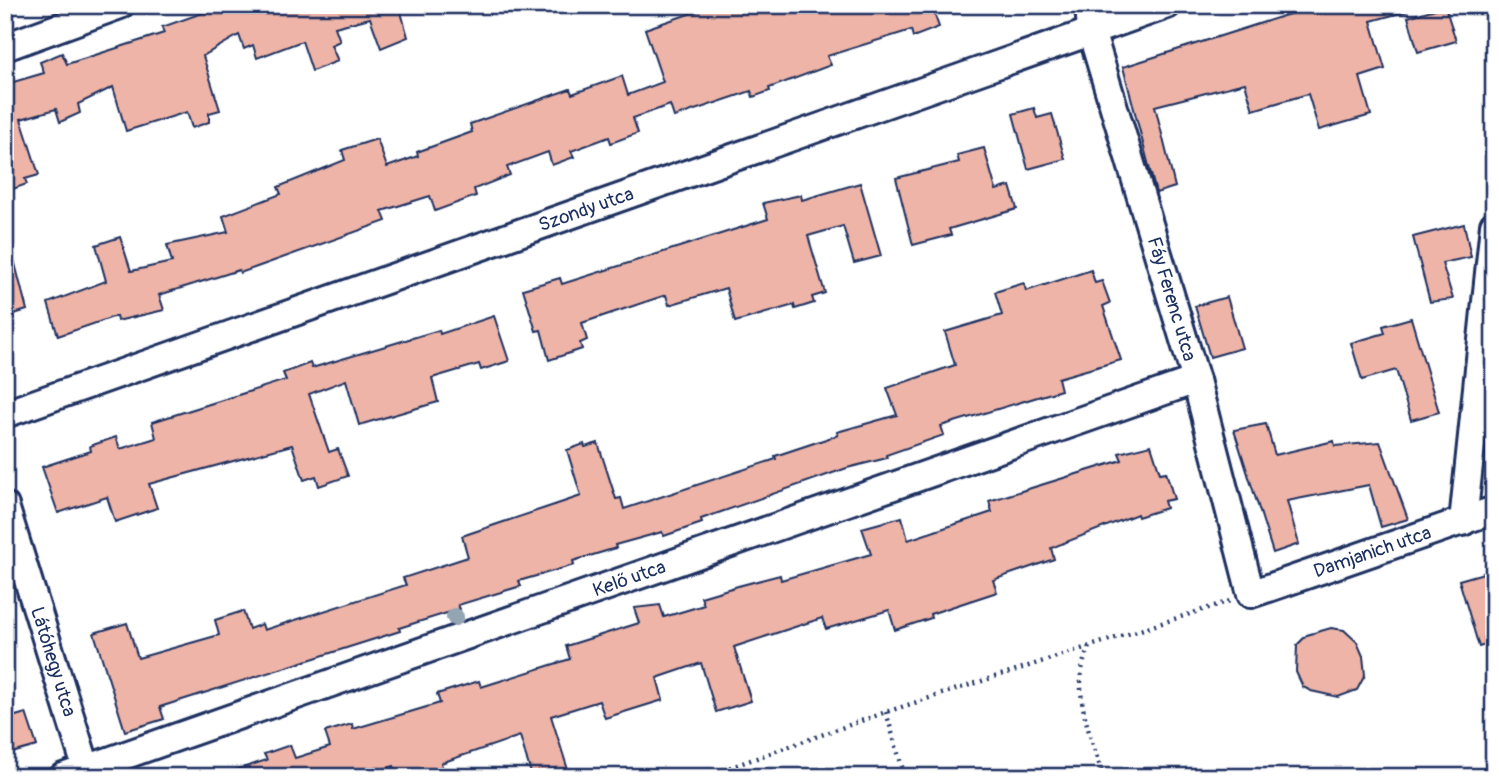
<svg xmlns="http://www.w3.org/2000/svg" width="1499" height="782" font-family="Pangolin,sans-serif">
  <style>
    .building { fill: #eeb4a7; stroke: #1b2f5e; stroke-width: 2 }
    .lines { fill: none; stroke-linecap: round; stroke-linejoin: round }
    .minor-casing { stroke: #1b2f5e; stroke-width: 32 }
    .path { stroke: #1b2f5e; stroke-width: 4.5; stroke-dasharray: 2 5; stroke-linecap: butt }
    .minor { stroke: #fff; stroke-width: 26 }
    .tree { fill: #93a5b3 }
    .labels { text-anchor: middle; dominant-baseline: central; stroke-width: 5; stroke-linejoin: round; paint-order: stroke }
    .street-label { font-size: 19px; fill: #1b2f5e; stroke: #fff }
  </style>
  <rect width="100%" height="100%" fill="#fff"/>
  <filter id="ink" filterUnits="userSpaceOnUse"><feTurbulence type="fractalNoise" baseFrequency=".0143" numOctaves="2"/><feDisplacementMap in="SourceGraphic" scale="14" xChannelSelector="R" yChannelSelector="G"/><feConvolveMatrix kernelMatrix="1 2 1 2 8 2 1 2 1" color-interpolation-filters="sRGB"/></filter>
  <g filter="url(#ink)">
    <g class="building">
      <polygon points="225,5 399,5 408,37 381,48 370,18 335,27 340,41 331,45 338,61 312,71 302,41 257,58 253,45 244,49 239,35 203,56 220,110 209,113 209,122 192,128 187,112 126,131 113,87 78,104 80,113 60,122 56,109 21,119 39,175 25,179 27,184 10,190 5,175 5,81 10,83 44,73 40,62 62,53 67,64 164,33 162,27"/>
      <polygon points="699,5 931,5 939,27 913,37 911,30 827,56 831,65 769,88 770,91 753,97 751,91 674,117 670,105 633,118 638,133 611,143 609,137 571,151 574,157 552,165 548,152 507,167 510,175 474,189 476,196 435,211 430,196 382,211 386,221 240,273 239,270 159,295 164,310 117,321 116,316 58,336 48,303 106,281 96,245 120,237 131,271 172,262 167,245 228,232 223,216 281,194 278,187 345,160 342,150 377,139 387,167 418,156 417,152 472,132 470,124 570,89 572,94 622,76 628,95 663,82 645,29 701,10"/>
      <polygon points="1318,5 1408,5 1408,11 1371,21 1385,69 1360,77 1371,115 1319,130 1308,94 1253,110 1245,83 1155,106 1175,187 1156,193 1123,67"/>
      <polygon points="1445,6 1456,41 1418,52 1408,17"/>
      <polygon points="1034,108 1037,118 1052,114 1065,159 1028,169 1013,114"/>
      <polygon points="984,148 996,190 1010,186 1017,209 949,229 951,235 913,245 896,178 959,162 957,155"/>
      <polygon points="860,183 881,256 854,263 843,226 808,236 825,293 812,297 814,303 795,309 794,305 735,322 726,288 669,305 666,295 582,323 587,340 580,343 582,349 549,360 541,330 536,331 523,289 560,278 562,284 768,219 763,203 801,195 802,200"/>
      <polygon points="1464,224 1471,257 1442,263 1453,299 1430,302 1413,237"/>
      <polygon points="5,252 12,252 27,310 5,317"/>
      <polygon points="1091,270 1095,283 1102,281 1110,303 1103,306 1121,360 1058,378 1061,390 941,426 944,435 886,455 887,458 847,468 701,519 702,523 664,536 662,532 615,545 616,548 573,561 574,565 519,581 521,586 458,605 460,609 399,628 400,631 160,707 164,719 125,731 94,633 127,623 138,658 219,635 215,620 243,611 249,629 262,624 264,630 406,585 403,578 468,557 462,536 581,496 567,450 584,444 585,447 598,443 616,499 621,498 624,509 776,459 775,456 838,435 837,432 897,415 887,388 955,365 945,332 1002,315 995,292 1024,283 1026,291"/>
      <polygon points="1227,297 1242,348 1210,357 1195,306"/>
      <polygon points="494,316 509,361 481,370 479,364 432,378 438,402 359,425 346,380 309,394 329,452 338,449 348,476 319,486 316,476 304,480 292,445 149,484 157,508 115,522 107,497 58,513 42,467 91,451 90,446 116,437 120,449 156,438 152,422 286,380 283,373 310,363 312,368 439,330 440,334"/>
      <polygon points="1411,318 1439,412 1411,420 1396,370 1362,380 1351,343 1385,333 1383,326"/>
      <polygon points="1266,424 1275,455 1334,441 1335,446 1380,442 1408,519 1381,527 1369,485 1287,501 1299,544 1273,553 1234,430"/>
      <polygon points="1151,445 1160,473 1166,472 1174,499 1164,501 1166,508 1138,517 1137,514 1051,548 1054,559 993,580 997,592 930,614 931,618 895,630 889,610 826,629 822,618 734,647 751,701 716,712 701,663 657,678 663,700 605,718 599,701 551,716 569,773 532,777 520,736 441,763 445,777 398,777 394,766 358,777 227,777 226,773 267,760 264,754 290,745 295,758 330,747 325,732 352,724 353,729 440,703 437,694 479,681 481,687 570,659 566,646 639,623 634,608 660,605 664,617 704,605 701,597 738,586 780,575 781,580 871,554 862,528 902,517 908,540 992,512 989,501 1122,460 1119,453"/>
      <polygon points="1494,570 1494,642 1479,647 1459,580"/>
      <polygon points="1331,628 1344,630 1357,642 1363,656 1365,675 1357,690 1338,697 1311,691 1303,687 1296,672 1297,645 1307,635"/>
      <polygon points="26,713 37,746 5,755 5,719"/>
    </g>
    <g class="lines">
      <g class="minor-casing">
        <g id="minor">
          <path id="s1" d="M1089 5 1091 31 1196 380 1251 594 1494 510"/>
          <polyline points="5,47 120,5"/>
          <path id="s2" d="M5 414 1167 5"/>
          <path id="s3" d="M5 506 89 777"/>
          <polyline points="1463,522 1494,225"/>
          <path id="s4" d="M63 777 1196 380"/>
        </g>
      </g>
      <g class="path">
        <path d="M1089 647C1069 690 1091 734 1103 777"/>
        <polyline points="886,712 905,777"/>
        <polyline points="703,777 886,712 1230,601"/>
      </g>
      <use href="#minor" class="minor"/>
    </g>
    <circle class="tree" cx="455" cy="617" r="9"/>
  </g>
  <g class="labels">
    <g class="street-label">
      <text stroke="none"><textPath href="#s2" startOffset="616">Szondy utca</textPath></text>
      <text stroke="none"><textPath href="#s1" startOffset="306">Fáy Ferenc utca</textPath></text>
      <text stroke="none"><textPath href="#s1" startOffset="740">Damjanich utca</textPath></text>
      <text stroke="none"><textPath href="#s4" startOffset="600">Kelő utca</textPath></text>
      <text stroke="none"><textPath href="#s3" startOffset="163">Látóhegy utca</textPath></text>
    </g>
  </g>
  <rect width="1499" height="782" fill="none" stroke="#fff" stroke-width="28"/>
  <rect x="14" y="14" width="1471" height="754" fill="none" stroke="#1b2f5e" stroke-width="2.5" filter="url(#ink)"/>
</svg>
